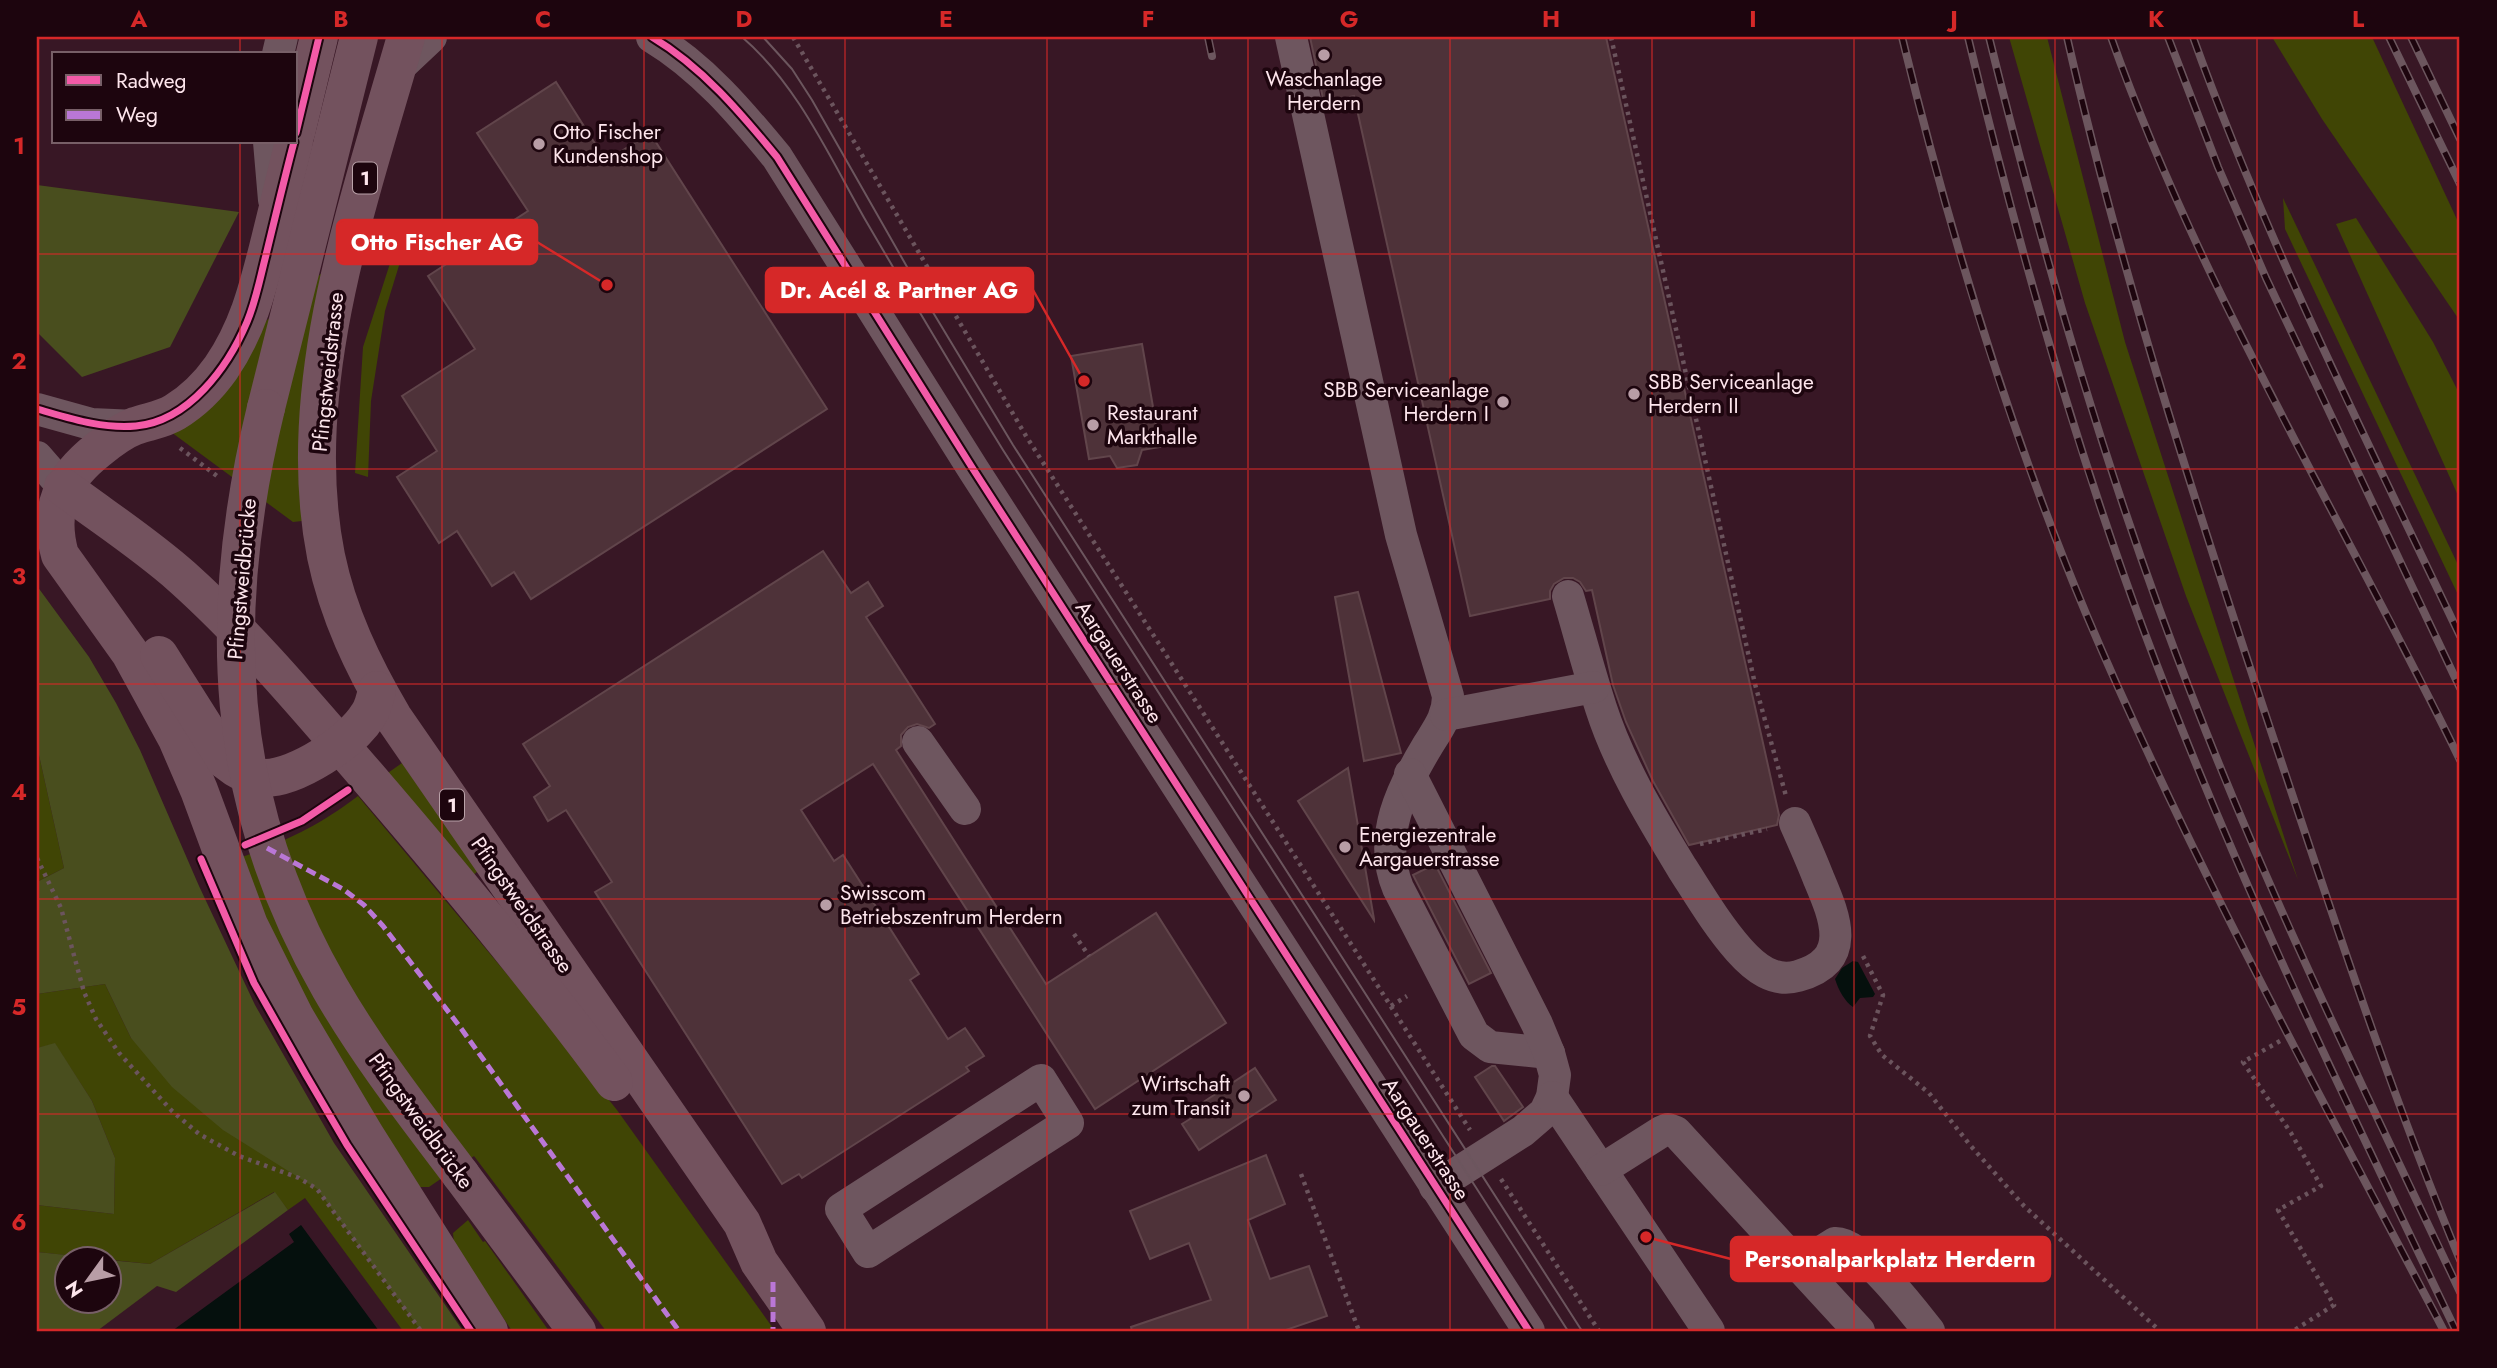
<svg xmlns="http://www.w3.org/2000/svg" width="2497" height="1368" font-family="Jost,sans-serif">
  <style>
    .green { fill: #404505 }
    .forest { fill: #494e1e }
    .water { fill: #05100d }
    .building { fill: #4e3239; stroke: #61454b; stroke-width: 2 }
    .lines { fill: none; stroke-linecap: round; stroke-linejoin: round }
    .path { stroke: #6b545d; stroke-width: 4.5; stroke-dasharray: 3.5 5; stroke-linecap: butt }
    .minor { stroke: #6e565f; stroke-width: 32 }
    .major { stroke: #73525e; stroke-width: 38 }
    .tram { stroke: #6c565e; stroke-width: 2 }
    .rail-casing { stroke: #6c565e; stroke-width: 8 }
    .rail { stroke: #1d050e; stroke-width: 5; stroke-dasharray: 16; stroke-linecap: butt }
    .major-bridge { stroke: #73525e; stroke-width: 38 }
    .quiet { stroke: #ba77d6; stroke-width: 5; stroke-dasharray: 10 5; stroke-linecap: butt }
    .cycleway-casing { stroke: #1d050e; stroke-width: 11 }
    .cycleway { stroke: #f35aa7; stroke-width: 7 }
    .grid { fill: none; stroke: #d62828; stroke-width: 2; stroke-opacity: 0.55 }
    .poi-dot { fill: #b89da6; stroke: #1d050e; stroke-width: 2.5 }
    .labels { text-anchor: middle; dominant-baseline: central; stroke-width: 7; stroke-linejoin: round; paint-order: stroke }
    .shield { fill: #1d050e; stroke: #baa2a9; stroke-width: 2 }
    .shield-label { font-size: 19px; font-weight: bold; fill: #fde5ec }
    .poi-label { font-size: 21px; fill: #fde5ec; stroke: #1d050e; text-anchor: start }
    .street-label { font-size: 21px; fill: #fde5ec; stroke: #1d050e }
    .leader { fill: none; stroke: #d62828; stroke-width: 2.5 }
    .callout-dot { fill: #d62828; stroke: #1d050e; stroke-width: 2.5 }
    .callout { fill: #d62828; stroke: #d62828; stroke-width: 2.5 }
    .callout-label { font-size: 23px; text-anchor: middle; font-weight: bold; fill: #fff }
    .neatline { fill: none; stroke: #d62828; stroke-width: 2.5 }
    .grid-label { font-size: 23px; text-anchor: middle; font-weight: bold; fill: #d62828 }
  </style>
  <rect width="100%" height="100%" fill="#381725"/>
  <g class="green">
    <polygon points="2009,37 2047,37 2125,342 2298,880 2186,596 2085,303"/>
    <polygon points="2272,37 2372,37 2460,226 2460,321 2322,119"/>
    <polygon points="2283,198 2460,569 2460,599 2285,229"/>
    <polygon points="2356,218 2433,342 2460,395 2460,500 2336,224"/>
    <polygon points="394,251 401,259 385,311 371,401 368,477 355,473 363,347"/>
    <polygon points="323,272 301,442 302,521 293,522 171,432 259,327"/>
    <polygon points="37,746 64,868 37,882"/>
    <polygon points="402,763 478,871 471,877 385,775"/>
    <path d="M358 796 522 992 617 1110 775 1331H606L474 1156 429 1187H418L291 980 239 858C288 840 317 827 358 796Z"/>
    <polygon points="105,984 131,1038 317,1189 421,1331 403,1331 305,1198 288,1210 274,1192 150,1264 37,1252 37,1205 114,1214 115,1158 92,1101 55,1044 37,1048 37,994"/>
    <polygon points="468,1220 483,1242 485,1241 549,1331 512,1331 454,1244 453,1233"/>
  </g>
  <g class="forest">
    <polygon points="37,185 239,212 170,347 82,377 37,332"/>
    <polygon points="37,586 89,657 116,703 140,750 199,886 255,1005 334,1143 463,1331 421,1331 317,1189 223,1130 172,1087 131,1038 105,984 37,994 37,882 64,868 37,746"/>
    <polygon points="55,1043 92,1101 115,1158 114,1214 37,1205 37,1048"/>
    <polygon points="275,1192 288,1210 176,1292 157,1286 97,1331 37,1331 37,1252 106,1259 66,1260 66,1302 108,1302 109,1260 150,1264"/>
  </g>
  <g class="water">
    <path d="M1853 961 1858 962 1875 994 1873 997 1860 998 1853 1007C1845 1002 1838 989 1835 979L1842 968Z"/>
    <polygon points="301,1225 379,1331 172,1331 294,1242 289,1234"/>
  </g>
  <g class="building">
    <polygon points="1310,37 1606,37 1779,815 1777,825 1689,845 1653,781 1626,722 1613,685 1592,590 1586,591 1580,582 1573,578 1564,578 1554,584 1550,591 1550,599 1470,616 1354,96 1324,103"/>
    <polygon points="556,82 606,161 650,133 827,409 531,599 514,572 492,586 457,531 439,543 397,477 437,451 402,396 475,349 428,276 528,211 477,133"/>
    <polygon points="1142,344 1160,447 1142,450 1137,465 1117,468 1110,456 1089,459 1071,356"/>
    <polygon points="823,551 851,593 868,582 883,606 866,617 935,724 929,728 917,724 908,727 901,735 901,746 896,750 1046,984 1156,913 1226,1023 1095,1109 873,764 801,810 834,861 843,855 919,974 910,980 948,1039 965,1028 984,1056 966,1067 969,1071 802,1178 799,1174 782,1184 595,892 612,882 566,810 548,821 534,797 550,786 523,744"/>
    <polygon points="1358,592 1401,753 1364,761 1335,597"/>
    <polygon points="1348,768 1374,919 1374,920 1298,801"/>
    <polygon points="1435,864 1491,973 1469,984 1413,875"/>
    <polygon points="1492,1066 1495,1066 1523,1107 1504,1121 1475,1077"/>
    <polygon points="1255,1068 1276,1100 1199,1150 1182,1124 1203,1111 1199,1105"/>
    <polygon points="1266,1155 1285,1204 1248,1220 1270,1279 1309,1266 1327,1316 1283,1331 1132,1331 1131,1327 1211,1300 1189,1243 1150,1259 1130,1211"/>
  </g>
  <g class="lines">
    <g class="path">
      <polyline points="793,37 1026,436 1470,1130"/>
      <polyline points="1611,37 1755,684 1786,796"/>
      <polyline points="180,448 217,476"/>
      <polyline points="1700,844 1767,829"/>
      <polyline points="37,858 61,908 84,992 96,1019 119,1053 172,1111 199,1134 239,1156 299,1178 317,1189 421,1331"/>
      <polyline points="1074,934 1089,956"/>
      <polyline points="1863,956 1883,995 1870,1036 1882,1055 1929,1093 1970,1145 2024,1206 2160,1331"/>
      <polyline points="1391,1006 1407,996"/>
      <polyline points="2280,1041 2243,1062 2291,1133 2321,1186 2278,1210 2334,1305 2293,1331"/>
      <polyline points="1301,1174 1359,1331"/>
      <polyline points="1501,1179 1599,1331"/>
    </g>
    <g class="minor">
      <path d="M652 37C702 67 740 112 777 157L973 469 1529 1331"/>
      <path d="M1291 37 1401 535 1448 696C1448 716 1438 729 1428 745 1402 788 1377 837 1398 888L1474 1035 1490 1047 1549 1053"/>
      <polyline points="278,54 282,37"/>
      <polyline points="397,69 431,37"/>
      <polyline points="269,142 274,200"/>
      <polyline points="37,409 91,424 136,426"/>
      <polyline points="37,457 63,487"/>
      <path d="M1568 596C1579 633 1589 671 1601 708 1619 764 1651 817 1682 868 1700 896 1717 925 1739 950 1755 968 1774 983 1798 976 1855 960 1834 915 1818 877 1811 859 1803 841 1795 823"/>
      <polyline points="1446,715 1594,687"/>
      <polyline points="918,742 965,809"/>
      <polyline points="1410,774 1537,1024 1549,1053 1555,1075 1552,1097 1545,1112 1523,1131 1435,1187"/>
      <polygon points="1041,1080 1068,1123 868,1252 841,1209"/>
      <polyline points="1552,1097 1709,1331"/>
      <polyline points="1601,1170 1661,1132 1668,1129 1676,1132 1859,1331"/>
      <path d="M1800 1265 1835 1243C1860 1241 1913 1311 1929 1331"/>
    </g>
    <g class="major">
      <path d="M406 37C360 199 292 385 326 556 338 614 363 666 393 717L742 1223 759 1262 807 1331"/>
      <polyline points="296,133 319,37"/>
      <path d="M294 142C286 174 278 207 270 240 258 287 249 327 221 368 209 385 193 401 175 412 162 420 149 421 135 426 122 431 110 440 99 449 62 478 47 508 60 555L130 653 177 739 199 790 249 925 295 1017 365 1135 489 1331"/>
      <polyline points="266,408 359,37"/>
      <path d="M63 487C103 517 145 544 182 577 249 637 308 708 367 776 452 875 536 976 614 1082"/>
      <path d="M159 655 226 761C237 770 250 778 265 778 296 778 352 742 368 715 373 708 375 699 377 690"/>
      <polyline points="461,1175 577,1331"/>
    </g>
    <g class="tram">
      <path d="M742 37C798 85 830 158 866 221 911 298 956 374 1003 450L1568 1331"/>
      <polyline points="763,37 792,69 812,100 931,309 1013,445 1582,1331"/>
    </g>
    <g class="rail-casing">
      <g id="rail">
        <polyline points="1208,37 1212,56"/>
        <path d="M1902 37C1950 234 2008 428 2087 616 2191 861 2320 1095 2444 1331"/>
        <path d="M1968 37C2016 238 2072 437 2144 631 2233 871 2346 1101 2456 1331"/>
        <path d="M1989 37C2045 263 2109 484 2194 701 2272 903 2368 1097 2460 1292"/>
        <path d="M2067 37C2121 274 2196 506 2273 737 2332 913 2389 1089 2460 1260"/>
        <path d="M2111 37C2201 290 2343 519 2460 760"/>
        <polyline points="2168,37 2218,167 2266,278 2460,688"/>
        <path d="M2193 37C2267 243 2366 438 2460 636"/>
        <polyline points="2389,37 2460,184"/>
        <polyline points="2411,37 2460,139"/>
      </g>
    </g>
    <use href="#rail" class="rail"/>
    <path class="major-bridge" d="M266 408C216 613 222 801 330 988 368 1054 415 1114 461 1175"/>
    <g class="quiet">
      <polyline points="267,848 343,889 364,905 383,926 460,1027 679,1331"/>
      <polyline points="773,1282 773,1331"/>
    </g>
    <g class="cycleway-casing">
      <g id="cycleway">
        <path d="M652 37C702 67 740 112 777 157L973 469 1529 1331"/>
        <polyline points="296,133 319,37"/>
        <path d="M37 409C69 418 101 429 136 426 189 421 228 367 247 322 256 301 260 278 266 255 275 218 284 180 294 142"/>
        <polyline points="245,845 302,821 348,790"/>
        <polyline points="201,859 254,983 306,1075 347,1145 471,1331"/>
      </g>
    </g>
    <use href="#cycleway" class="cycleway"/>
  </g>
  <path class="grid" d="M240 37V54M442 37V1331M644 37V1331M845 37V1331M1047 37V1331M1248 37V1331M1450 37V1331M1652 37V1331M1854 37V1331M2055 37V1331M2257 37V1331M240 142V1331M37 254H2460M37 469H2460M37 684H2460M37 899H2460M37 1114H2460"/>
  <g class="poi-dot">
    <circle cx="1324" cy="55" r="7"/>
    <circle cx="539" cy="144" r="7"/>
    <circle cx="1634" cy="394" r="7"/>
    <circle cx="1503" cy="402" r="7"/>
    <circle cx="1093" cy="425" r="7"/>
    <circle cx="1345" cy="847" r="7"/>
    <circle cx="826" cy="905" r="7"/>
    <circle cx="1244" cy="1096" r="7"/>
  </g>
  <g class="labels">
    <g class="shield">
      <rect x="353" y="162.5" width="24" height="31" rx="5"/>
      <rect x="440" y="789.5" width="24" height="31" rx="5"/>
    </g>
    <g class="shield-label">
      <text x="365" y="178">1</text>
      <text x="452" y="805">1</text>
    </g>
    <g class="poi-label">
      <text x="1324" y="79" text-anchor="middle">Waschanlage<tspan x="1324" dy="24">Herdern</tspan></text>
      <text x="553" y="132">Otto Fischer<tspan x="553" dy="24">Kundenshop</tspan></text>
      <text x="1648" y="382">SBB Serviceanlage<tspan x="1648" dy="24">Herdern II</tspan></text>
      <text x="1489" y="390" text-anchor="end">SBB Serviceanlage<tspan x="1489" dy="24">Herdern I</tspan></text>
      <text x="1107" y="413">Restaurant<tspan x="1107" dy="24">Markthalle</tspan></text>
      <text x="1359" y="835">Energiezentrale<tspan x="1359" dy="24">Aargauerstrasse</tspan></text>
      <text x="840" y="893">Swisscom<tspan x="840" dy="24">Betriebszentrum Herdern</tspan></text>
      <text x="1230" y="1084" text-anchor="end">Wirtschaft<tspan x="1230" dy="24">zum Transit</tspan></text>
    </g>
    <g class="street-label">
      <text transform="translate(328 372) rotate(-84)">Pfingstweidstrasse</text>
      <text transform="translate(242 579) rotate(-85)">Pfingstweidbrücke</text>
      <text transform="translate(1119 662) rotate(57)">Aargauerstrasse</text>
      <text transform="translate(522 905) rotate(55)">Pfingstweidstrasse</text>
      <text transform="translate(421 1121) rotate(54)">Pfingstweidbrücke</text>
      <text transform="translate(1426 1139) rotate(57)">Aargauerstrasse</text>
    </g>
  </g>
  <path class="leader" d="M607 285L537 242M1084 381L1033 290M1646 1237L1731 1259"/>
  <g class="callout-dot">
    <circle cx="607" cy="285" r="7"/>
    <circle cx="1084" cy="381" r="7"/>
    <circle cx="1646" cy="1237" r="7"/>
  </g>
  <g class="callout">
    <rect x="337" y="220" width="200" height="44" rx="7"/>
    <rect x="766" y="268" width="267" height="44" rx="7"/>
    <rect x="1731" y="1237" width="319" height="44" rx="7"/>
  </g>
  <g class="callout-label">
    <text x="437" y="250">Otto Fischer AG</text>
    <text x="899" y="298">Dr. Acél &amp; Partner AG</text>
    <text x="1890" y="1267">Personalparkplatz Herdern</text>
  </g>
  <rect width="2497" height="1368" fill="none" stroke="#1d050e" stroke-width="77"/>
  <rect x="52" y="52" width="245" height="91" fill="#1d050e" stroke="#775f67" stroke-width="2"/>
  <rect x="66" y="75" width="35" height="10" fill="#f35aa7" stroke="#775f67" stroke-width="2"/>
  <text x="116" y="88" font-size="21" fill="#fde5ec">Radweg</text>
  <rect x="66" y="110" width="35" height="10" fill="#ba77d6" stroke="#775f67" stroke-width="2"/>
  <text x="116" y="122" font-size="21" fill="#fde5ec">Weg</text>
  <g transform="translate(88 1280) rotate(237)"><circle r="33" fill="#1d050e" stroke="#775f67" stroke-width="2"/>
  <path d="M0-5L12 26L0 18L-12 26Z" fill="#b89da6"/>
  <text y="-10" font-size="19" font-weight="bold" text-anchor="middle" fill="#fde5ec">N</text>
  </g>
  <rect x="38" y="38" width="2420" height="1292" class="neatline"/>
  <g class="grid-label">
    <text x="139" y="27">A</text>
    <text x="341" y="27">B</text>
    <text x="543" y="27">C</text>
    <text x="744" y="27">D</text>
    <text x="946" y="27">E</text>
    <text x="1148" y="27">F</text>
    <text x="1349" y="27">G</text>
    <text x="1551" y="27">H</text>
    <text x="1753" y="27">I</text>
    <text x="1954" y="27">J</text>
    <text x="2156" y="27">K</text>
    <text x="2358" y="27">L</text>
    <text x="19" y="154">1</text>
    <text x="19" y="369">2</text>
    <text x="19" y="584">3</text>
    <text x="19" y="800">4</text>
    <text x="19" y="1015">5</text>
    <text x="19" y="1230">6</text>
  </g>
</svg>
